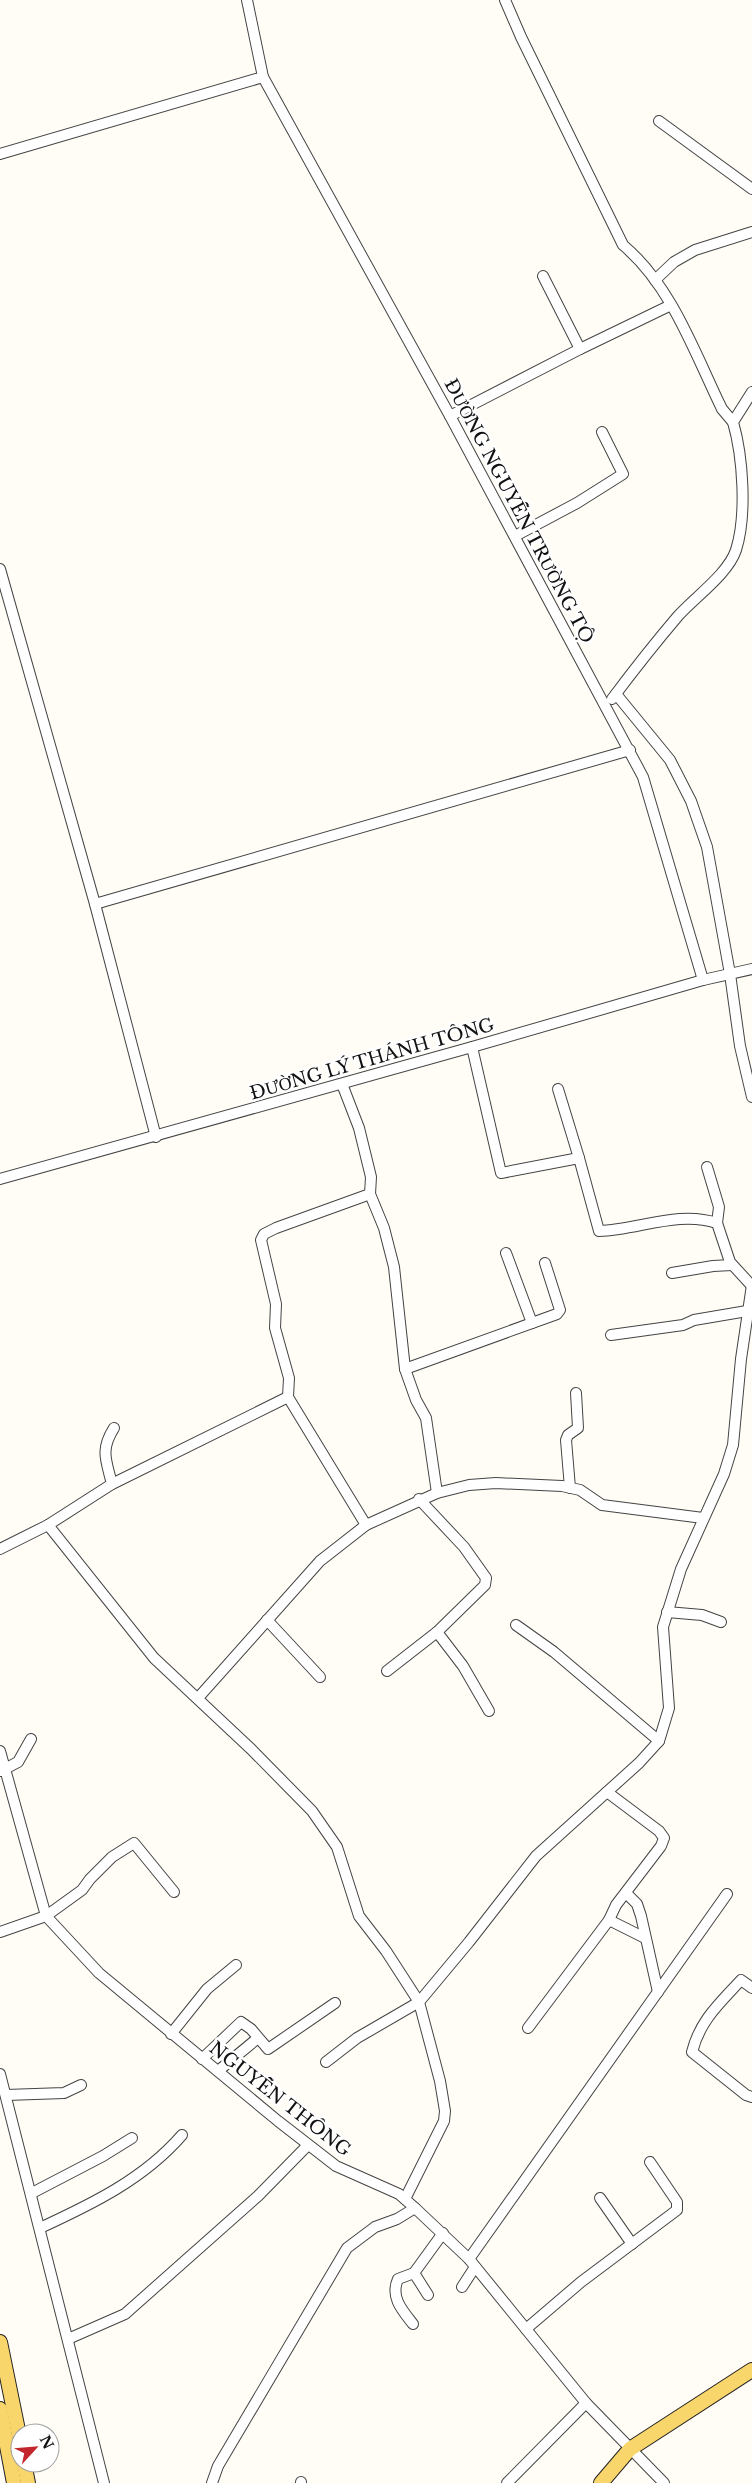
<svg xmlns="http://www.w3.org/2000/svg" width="752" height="2483" font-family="'Libre Baskerville',serif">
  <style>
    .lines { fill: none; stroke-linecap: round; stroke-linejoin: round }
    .minor-casing { stroke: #444; stroke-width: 12 }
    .major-casing { stroke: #222; stroke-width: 16 }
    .minor { stroke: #fff; stroke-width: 10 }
    .major { stroke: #f9d66b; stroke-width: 14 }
    .labels { text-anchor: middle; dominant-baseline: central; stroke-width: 5; stroke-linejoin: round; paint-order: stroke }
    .street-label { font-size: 18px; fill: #111; stroke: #fff }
  </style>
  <rect width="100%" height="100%" fill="#fffdf5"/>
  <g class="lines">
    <g class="minor-casing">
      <g id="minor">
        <polyline points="247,0 263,77 450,416 643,777 703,980"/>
        <path d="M505 0 521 37 623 245C672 286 695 354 722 409L733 422"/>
        <polyline points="659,121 752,189"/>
        <polyline points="0,154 263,77"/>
        <polyline points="543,276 580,349"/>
        <polyline points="655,280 674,262 695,250 752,232"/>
        <polyline points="450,416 580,349 671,305"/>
        <polyline points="515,536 577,503 623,474 602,432"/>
        <polyline points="0,569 95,904 156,1137"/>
        <polyline points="616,694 670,760 691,801 707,847 730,974 740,1046 752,1097"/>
        <path d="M612 699C633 671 655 643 678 616 695 597 728 574 736 550 747 515 743 457 733 422L752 392"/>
        <polyline points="95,904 630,750"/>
        <path d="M472 1047 501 1173 579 1158 599 1231C638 1230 678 1210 717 1223L730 1262 751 1285"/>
        <polyline points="342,1084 359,1128 371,1177 370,1194 384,1228 394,1267 405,1369 416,1400 426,1418 437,1493"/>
        <polyline points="558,1089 579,1158"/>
        <polyline points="707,1167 719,1207 717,1223"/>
        <polyline points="0,1179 472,1047 703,980 752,969"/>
        <polyline points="506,1253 532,1323"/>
        <polyline points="672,1273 713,1266 732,1265"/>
        <polyline points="611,1335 683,1325 694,1320 747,1311"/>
        <polyline points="405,1369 557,1314 560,1310 545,1263"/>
        <path d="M112 1484C106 1460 100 1450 114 1428"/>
        <polyline points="570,1488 566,1440 568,1435 578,1428 576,1393"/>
        <polyline points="48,1525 154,1658 251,1749 312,1811 337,1847 359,1916 386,1951 419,2002 357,2038 326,2062"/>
        <polyline points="366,1525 288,1397 289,1378 275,1328 276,1304 261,1240 264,1234 276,1228 370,1194"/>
        <polyline points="0,1549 48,1525 112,1484 288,1397"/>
        <polyline points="667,1612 702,1615 721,1622"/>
        <polyline points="267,1620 320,1677"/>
        <polyline points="516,1625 554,1652 659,1741"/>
        <polyline points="437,1632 463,1666 489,1711"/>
        <polyline points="387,1671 437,1632 485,1585 486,1578 464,1547 419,1499"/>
        <polyline points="198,1698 320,1561 366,1525 437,1493 469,1485 496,1483 562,1486 580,1490 602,1505 703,1518"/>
        <polyline points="0,1751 46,1916 99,1973 278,2121 336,2166 399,2194 415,2208 469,2259 586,2403 664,2483"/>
        <polyline points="1,1771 18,1762 31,1739"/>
        <polyline points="626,1893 637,1904 641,1916 658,1992"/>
        <polyline points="609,1920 645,1938"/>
        <polyline points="0,1932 46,1916 82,1890 90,1879 112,1857 134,1843 174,1892"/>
        <path d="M752 1988 741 1980C720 2003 700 2020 692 2052L746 2095 752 2097"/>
        <polyline points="528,2028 609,1920 616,1905 661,1846 664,1838 659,1831 607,1792"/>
        <polyline points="171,2034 207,1989 236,1965"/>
        <polyline points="202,2059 241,2022 251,2029 268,2049 335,2003"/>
        <polyline points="218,2071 258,2038"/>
        <polyline points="0,2074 104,2483"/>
        <polyline points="6,2095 64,2093 81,2085"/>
        <polyline points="32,2193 103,2156 132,2138"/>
        <polyline points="600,2198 632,2244"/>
        <polyline points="405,2199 444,2121 445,2111 440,2081 419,2002 469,1942 536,1856 639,1763 659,1741 669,1708 663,1627 681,1569 724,1474 733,1445 741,1359 752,1285"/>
        <path d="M40 2228C92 2204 144 2179 182 2135"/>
        <polyline points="469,2259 727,1894"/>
        <polyline points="414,2273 428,2295"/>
        <polyline points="462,2287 475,2267"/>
        <path d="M413 2324C402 2310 390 2297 398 2279L414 2273 443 2233"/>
        <polyline points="526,2329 581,2282 677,2210 677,2202 650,2162"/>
        <polyline points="68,2339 125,2314 258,2196 308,2145"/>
        <polyline points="212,2483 218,2466 347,2248 375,2227 397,2219 415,2208"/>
        <polyline points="301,2483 301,2482"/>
        <polyline points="507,2483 586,2403"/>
      </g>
    </g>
    <g class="major-casing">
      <g id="major">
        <polyline points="0,2342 20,2440"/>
        <polyline points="0,2409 14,2483"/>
        <polyline points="24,2463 28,2483"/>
        <polyline points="601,2483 630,2449 752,2370"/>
      </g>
    </g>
    <use href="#minor" class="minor"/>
    <use href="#major" class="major"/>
  </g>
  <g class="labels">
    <g class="street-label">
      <text transform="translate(519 511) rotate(62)">ĐƯỜNG NGUYỄN TRƯỜNG TỘ</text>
      <text transform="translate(372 1059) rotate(-16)">ĐƯỜNG LÝ THÁNH TÔNG</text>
      <text transform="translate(280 2099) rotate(38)">NGUYỄN THÔNG</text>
    </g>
  </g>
  <g transform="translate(35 2448) rotate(64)"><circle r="24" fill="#ffffff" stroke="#a0a0a0"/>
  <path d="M0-4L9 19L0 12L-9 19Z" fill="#c4262e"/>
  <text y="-8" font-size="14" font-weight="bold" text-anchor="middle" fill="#111111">N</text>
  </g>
</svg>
